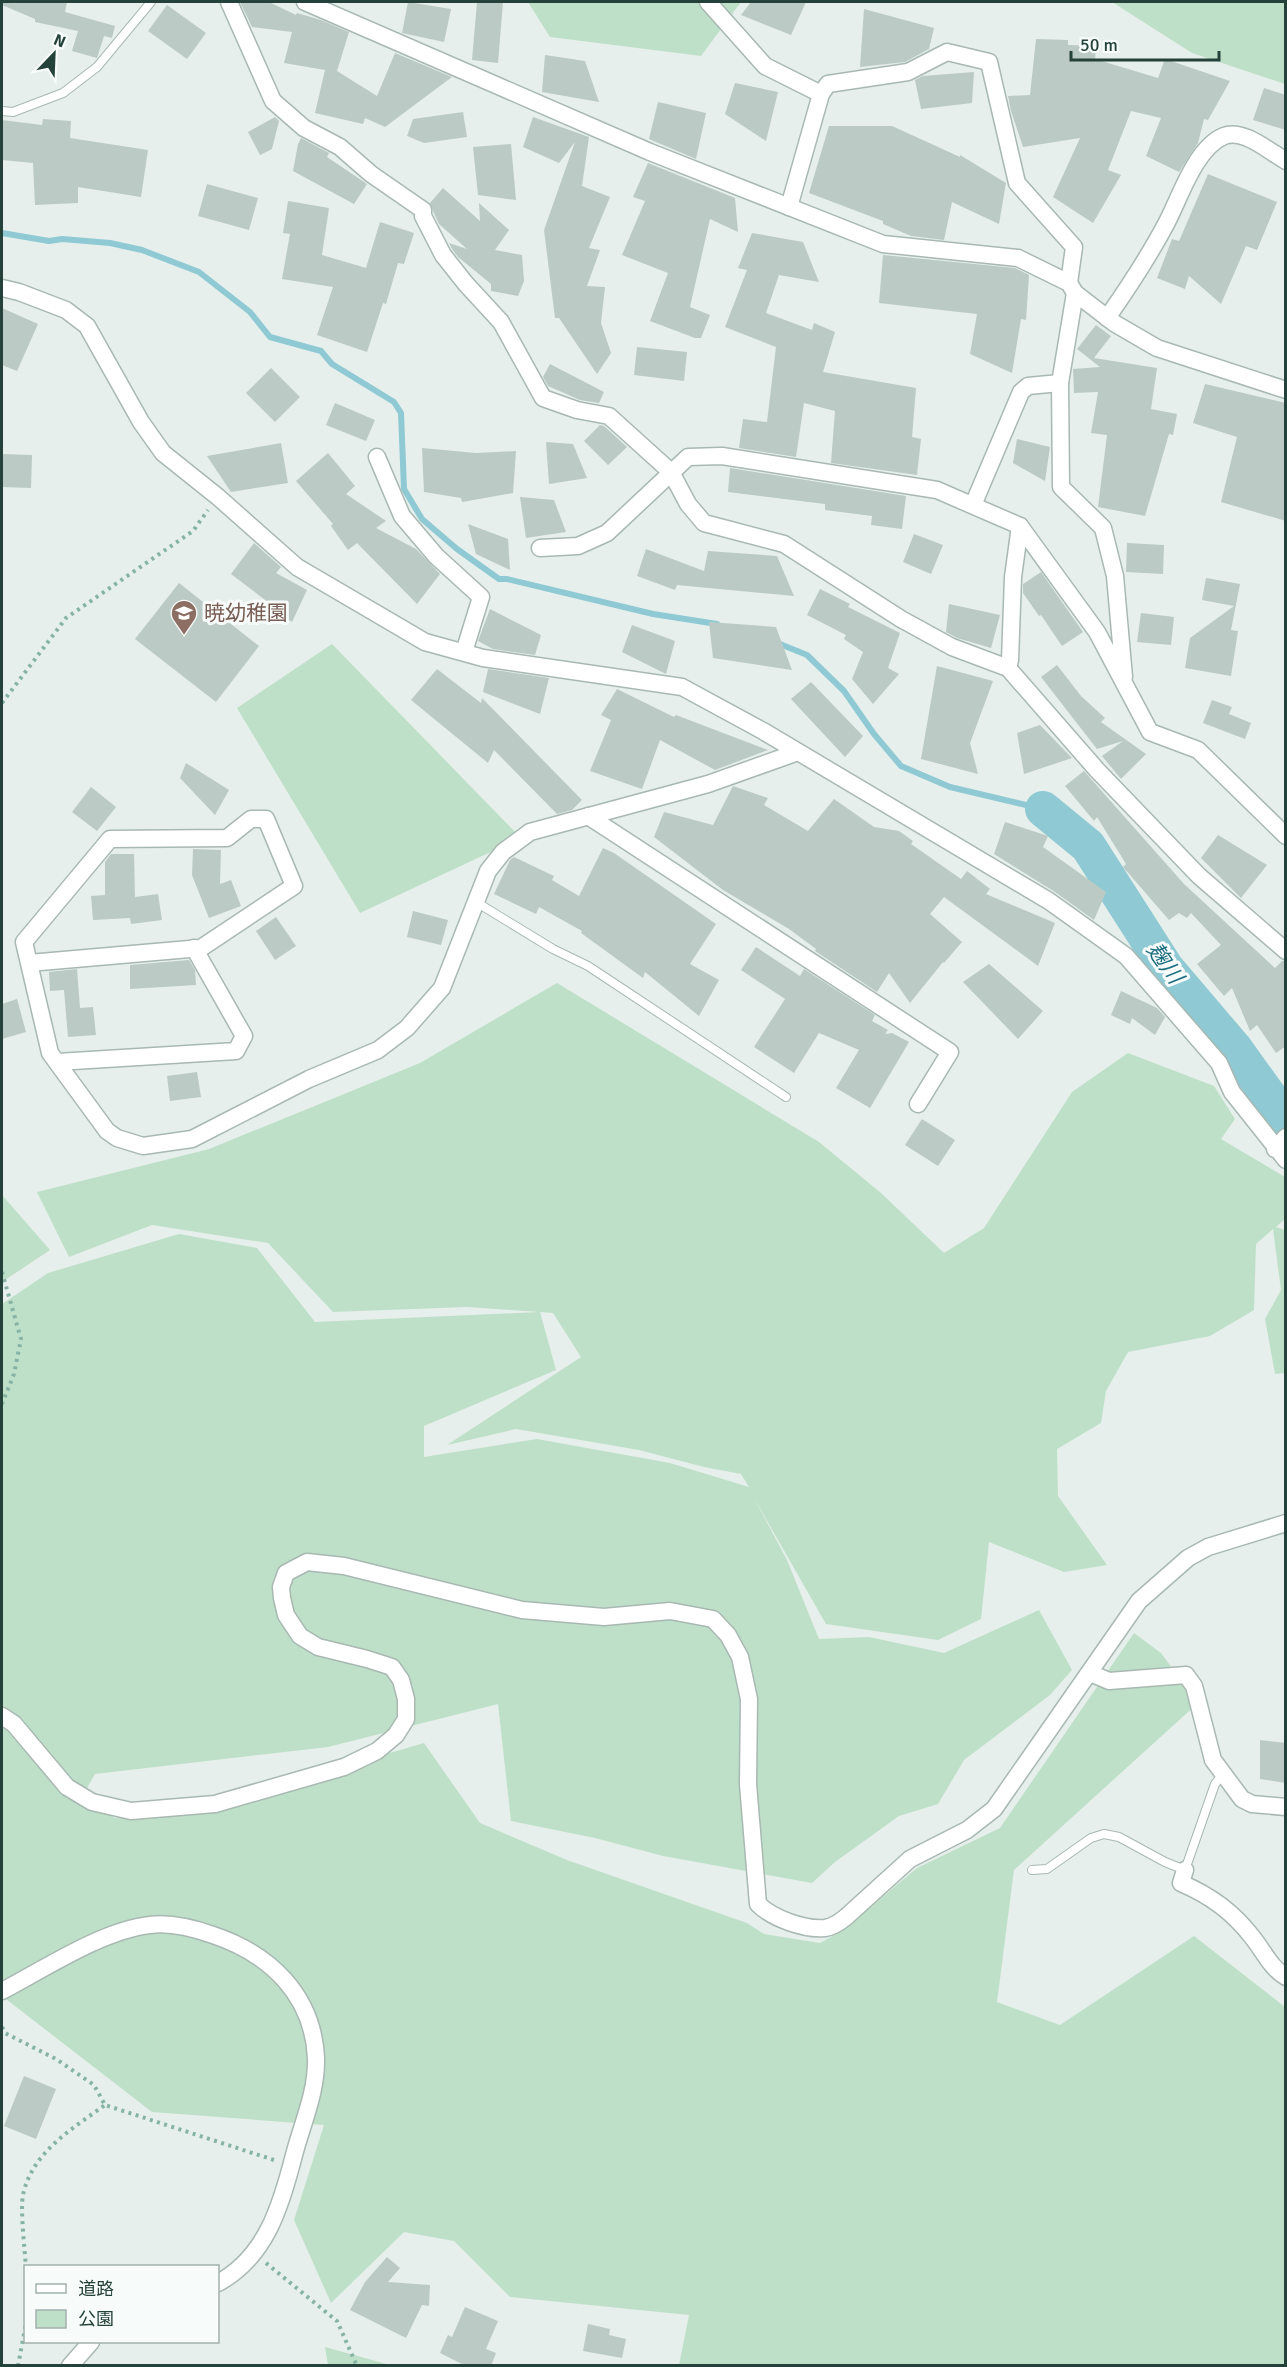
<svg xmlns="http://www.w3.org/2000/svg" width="1287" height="2367" font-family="Signika,'Noto Sans JP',sans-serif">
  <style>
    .green { fill: #bfe0c8; fill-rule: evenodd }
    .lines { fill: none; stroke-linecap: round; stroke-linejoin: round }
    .stream { stroke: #8ec9d4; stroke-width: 6 }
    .river { stroke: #8ec9d4; stroke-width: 36 }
    .building { fill: #bbcac4 }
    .service-casing { stroke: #a8b8b2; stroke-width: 10 }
    .minor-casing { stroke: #a8b8b2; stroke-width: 19 }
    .path { stroke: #86b3a5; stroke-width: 4; stroke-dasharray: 3 4.5; stroke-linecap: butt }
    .service { stroke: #fff; stroke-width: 8 }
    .minor { stroke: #fff; stroke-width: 16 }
    .labels { text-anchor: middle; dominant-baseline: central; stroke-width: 6; stroke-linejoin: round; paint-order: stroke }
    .education-label { font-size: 21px; fill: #785e54; stroke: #f7fbf9; text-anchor: start }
    .water-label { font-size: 22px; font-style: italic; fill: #1c6f80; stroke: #f7fbf9 }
  </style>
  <rect width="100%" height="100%" fill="#e6efeb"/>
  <g class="green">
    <polygon points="528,2 741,2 701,56 550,37"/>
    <polygon points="1112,2 1285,2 1285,84 1192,53"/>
    <polygon points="332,644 521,838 360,913 237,708"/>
    <path d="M557 983 819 1142 881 1193 944 1253 984 1228 1072 1092 1128 1053 1214 1086 1235 1119 1221 1139 1285 1177V1219L1276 1227 1285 1230V1373L1275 1374 1265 1319 1281 1290 1273 1229 1256 1244 1254 1310 1210 1336 1128 1352 1106 1391 1101 1423 1057 1449 1058 1496 1107 1565 1064 1572 989 1542 981 1619 938 1640 826 1624 754 1498 787 1560 819 1639 869 1637 944 1653 1039 1610 1072 1670 1050 1695 964 1760 938 1804 899 1816 835 1862 812 1883 663 1856 595 1838 511 1821 498 1704 328 1747 95 1774 82 1797 115 1818 318 1774 424 1743 480 1823 567 1860 747 1923 764 1934 820 1943 842 1931 917 1868 1000 1828 1134 1633 1161 1653 1198 1703 1014 1870 997 2002 1060 2025 1194 1936 1285 2007V2365H679L689 2315 510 2297 454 2241 404 2232 331 2303 294 2220 324 2125 152 2112 2 1996V1304L48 1273 179 1234 257 1248 315 1322 539 1312 467 1307 333 1312 268 1243 152 1225 69 1257 37 1192 209 1149 420 1063ZM540 1312 553 1313 581 1357 447 1445 516 1429 639 1450 704 1467 741 1474 749 1487 670 1463 537 1439 424 1457V1426L556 1370Z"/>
    <polygon points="2,1195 50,1250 2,1282"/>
    <polygon points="325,2347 390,2365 328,2365"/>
  </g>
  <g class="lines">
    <g class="stream">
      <polyline points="2,233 49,241 62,239 110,243 142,250 199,272 250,312 270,337 321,351 332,364 394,402 401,413 404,489 422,519 457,549 499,579 507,579 653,614 717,624"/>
      <polyline points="775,642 807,655 844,691 874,734 901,766 950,787 1043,809"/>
    </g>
    <polyline class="river" points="1043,809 1088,846 1166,968 1235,1049 1286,1120"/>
  </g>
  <g class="building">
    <polygon points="2,2 67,2 65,12 115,26 112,38 104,36 97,58 72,51 78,31 35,22 35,19 2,5"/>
    <polygon points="240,2 269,2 296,15 297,13 321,20 349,32 337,71 377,96 395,53 452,77 385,127 365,118 363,124 315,113 325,70 284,63 292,32 252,27"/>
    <polygon points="408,2 451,9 444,42 402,33"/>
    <polygon points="477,2 503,2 498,63 472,60"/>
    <polygon points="751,2 806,2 791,35 741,15"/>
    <polygon points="167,5 206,33 187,59 148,31"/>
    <polygon points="864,9 934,28 929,49 905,62 860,67"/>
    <polygon points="1036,39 1068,40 1068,45 1096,46 1095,59 1158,78 1165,59 1230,81 1208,120 1204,119 1198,143 1179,172 1146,156 1161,118 1131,111 1108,170 1121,175 1093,223 1053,197 1080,138 1023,147 1011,111 1008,96 1030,95"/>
    <polygon points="545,55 585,61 599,102 542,92"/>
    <polygon points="974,72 972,103 921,109 915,80 923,76"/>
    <polygon points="735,83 778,92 766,141 725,114"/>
    <polygon points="1264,88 1286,95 1286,130 1253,120"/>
    <polygon points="658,102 706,113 696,159 649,139"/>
    <polygon points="463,112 467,137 424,143 407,136 413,119"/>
    <polygon points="275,117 279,121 272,149 260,155 248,132"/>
    <polygon points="533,117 589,137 582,186 610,197 589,248 600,250 587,286 605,287 601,323 611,353 597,374 559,318 555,318 544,230 575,142 559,163 523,147"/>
    <polygon points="43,119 71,121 70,138 148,150 141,197 78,187 78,203 35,205 33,163 2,160 2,120 42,125"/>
    <polygon points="829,126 892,126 960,157 960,155 1006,183 999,224 952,202 944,240 911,236 883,224 883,221 809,193"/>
    <polygon points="301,138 329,153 327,157 367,184 354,204 293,171 298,144"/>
    <polygon points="511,144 516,200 478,195 473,147"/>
    <polygon points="648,163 735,198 738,232 710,219 690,307 710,315 701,338 695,338 650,321 668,273 622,255 645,201 633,197"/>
    <polygon points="1208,174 1277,202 1257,250 1246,246 1221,304 1189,276 1185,289 1157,278 1172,239 1179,241"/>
    <polygon points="207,184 258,198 249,230 198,216"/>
    <polygon points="443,188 480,221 479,203 509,230 495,250 522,255 524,281 518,296 491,291 491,284 458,257 452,249 449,243 467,249 439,224 434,213 430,203"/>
    <polygon points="288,201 329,208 322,255 366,268 380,222 414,233 404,264 398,263 386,304 383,303 367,352 317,335 333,287 282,279 290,234 283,233"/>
    <polygon points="752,233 803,242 819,282 779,275 766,313 812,330 814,323 835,332 823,372 916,388 912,437 921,439 917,475 831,463 835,411 804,403 796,457 739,448 743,419 767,422 776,347 725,327 747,270 738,268"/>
    <polygon points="883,255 1015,268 1029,275 1026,320 1021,319 1012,373 970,354 977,314 879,303"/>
    <polygon points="2,308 38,324 17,371 2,365"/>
    <polygon points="1096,325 1111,336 1094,358 1157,368 1151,409 1177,414 1173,435 1169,434 1145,516 1098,507 1107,435 1091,433 1098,392 1074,393 1073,369 1100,367 1077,349"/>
    <polygon points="637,347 687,352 684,381 634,375"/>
    <polygon points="550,364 604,392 599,403 580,400 548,386 543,377"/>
    <polygon points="271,368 300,397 275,422 246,393"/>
    <polygon points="1205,384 1286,403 1286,521 1221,502 1237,437 1193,423"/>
    <polygon points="335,403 375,420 366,441 326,425"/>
    <polygon points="600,425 604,426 627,447 608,465 584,441"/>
    <polygon points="1017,439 1050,447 1045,481 1013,463"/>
    <polygon points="546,442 573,444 587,478 549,484"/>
    <polygon points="281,443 288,483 231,492 207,456"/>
    <polygon points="422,448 476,453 516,451 513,493 462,502 461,498 424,492"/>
    <polygon points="328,453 355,486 346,494 386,521 376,528 416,549 440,574 417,604 357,543 348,550 331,526 333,524 296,481"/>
    <polygon points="2,454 32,455 31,488 2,487"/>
    <polygon points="730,468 906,496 902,529 871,525 872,516 825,510 825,504 728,492"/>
    <polygon points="520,497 554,500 566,532 526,538"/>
    <polygon points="468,524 508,539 510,570 476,554"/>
    <polygon points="914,534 943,545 931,574 903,562"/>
    <polygon points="254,543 281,567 276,573 307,590 292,622 268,606 269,603 231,574"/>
    <polygon points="1127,543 1164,545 1163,574 1126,572"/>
    <polygon points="646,549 704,571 708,551 777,556 794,596 677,585 675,590 637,576"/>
    <polygon points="1041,572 1083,632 1062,646 1041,615 1039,616 1023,593 1023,584"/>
    <polygon points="1206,578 1240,584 1231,630 1238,631 1231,676 1185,668 1190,638 1234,606 1202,600"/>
    <polygon points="179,583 259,646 216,702 135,639"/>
    <polygon points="820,589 850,604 848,607 900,633 888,668 899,674 873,704 852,679 863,652 844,639 846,635 807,615"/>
    <polygon points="949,604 1000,615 991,648 957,638 946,632"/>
    <polygon points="490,609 541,635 535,655 493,649 478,641"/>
    <polygon points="1141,613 1174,617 1171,645 1137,642"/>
    <polygon points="709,622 776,627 792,670 713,658"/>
    <polygon points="632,625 675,641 666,674 622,652"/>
    <polygon points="1057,665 1081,696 1105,718 1101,722 1146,754 1121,779 1102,756 1123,741 1097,749 1041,677"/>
    <polygon points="937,666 993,681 970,743 978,774 921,759"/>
    <polygon points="437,669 481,703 482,698 582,800 572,810 557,814 494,750 488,763 411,700"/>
    <polygon points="488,669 549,678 540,714 483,692"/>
    <polygon points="811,682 863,736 845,757 791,699"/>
    <polygon points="617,689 674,717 676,715 768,750 715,770 660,740 642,789 590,771 611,720 601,715"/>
    <polygon points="1212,700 1232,707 1229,714 1251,723 1245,739 1203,723"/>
    <polygon points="1040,725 1072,758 1024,774 1017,733"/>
    <polygon points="186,763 229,790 215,815 180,778"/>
    <polygon points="1084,771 1184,884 1275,968 1282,961 1286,961 1286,1046 1276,1053 1257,1025 1250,1031 1232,988 1224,996 1197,964 1221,945 1191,913 1187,918 1179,913 1169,920 1123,867 1126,864 1097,817 1094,821 1065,786"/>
    <polygon points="733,786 768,798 764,805 808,831 834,799 874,827 899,831 913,841 911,844 961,879 967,871 990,889 986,894 1055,923 1038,966 944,897 930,914 962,942 944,963 943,962 910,1003 889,973 877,992 815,951 816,949 789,929 723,890 654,837 664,812 713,825"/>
    <polygon points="91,787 116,807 97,831 72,812"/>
    <polygon points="1005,822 1048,836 1043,847 1106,892 1094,920 1055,892 994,854"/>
    <polygon points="1218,835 1267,865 1241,898 1201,858"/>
    <polygon points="603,848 614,853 716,924 690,964 719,980 699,1016 645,972 643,978 581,933 582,931 539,907 536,914 494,894 510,860 514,857 554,876 552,880 579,896"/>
    <polygon points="193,849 221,850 220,884 231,880 241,906 209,918 192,875"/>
    <polygon points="111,854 134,854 135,897 158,894 162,920 131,924 130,918 93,920 91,896 105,895 105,862"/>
    <polygon points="413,911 448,920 441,945 407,937"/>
    <polygon points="276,917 296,946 275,960 256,931"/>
    <polygon points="756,947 800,976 804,969 875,1015 872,1021 888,1030 885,1034 892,1033 909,1042 870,1108 836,1088 859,1050 819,1033 794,1073 754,1047 785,999 741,970"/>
    <polygon points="189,960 195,970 196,985 130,989 130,965"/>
    <polygon points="989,964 1043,1011 1018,1039 963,982"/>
    <polygon points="77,969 80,1008 93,1007 96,1035 68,1037 64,990 50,991 49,972"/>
    <polygon points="1121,991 1157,1008 1165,1017 1155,1035 1132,1018 1130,1024 1111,1015"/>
    <polygon points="17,999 26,1032 2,1039 2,1004"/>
    <polygon points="197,1072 201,1097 170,1101 167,1076"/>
    <polygon points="922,1119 955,1140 938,1166 905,1145"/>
    <polygon points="1260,1740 1286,1743 1286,1783 1260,1779"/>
    <polygon points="24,2076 56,2089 36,2139 4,2126"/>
    <polygon points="387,2257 400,2268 388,2282 430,2285 429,2306 422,2305 406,2338 350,2310 365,2282"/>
    <polygon points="465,2307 498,2321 486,2349 496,2353 491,2366 466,2366 440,2353 448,2335 452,2337"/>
    <polygon points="588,2324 610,2329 609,2335 626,2339 622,2358 583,2351"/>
  </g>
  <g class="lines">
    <g class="service-casing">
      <g id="service">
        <polyline points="2,111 13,112 63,93 97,67 151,2"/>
        <polyline points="476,902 553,949 588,966 786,1097"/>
        <polyline points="1032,1870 1047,1869 1091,1838 1104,1834 1119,1837 1165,1862 1185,1870 1215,1784 1223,1774"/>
      </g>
    </g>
    <g class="minor-casing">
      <g id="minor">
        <polyline points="229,2 273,101 304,128 340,147 371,174 423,210 423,216 443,255 466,284 501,322 543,398 577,410 609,416 671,472 688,504 704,523 784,544 901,619 952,647 1008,668 1097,770 1199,876 1286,951"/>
        <polyline points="305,2 650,152 883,244 1018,258 1069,283 1075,293 1114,323 1157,348 1286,390"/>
        <polyline points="708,2 765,66 821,94"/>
        <polyline points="789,207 821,94 828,84 908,72 947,52 989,62 1017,183 1074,247 1069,283"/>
        <polyline points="2,288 19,292 66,310 87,326 141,422 163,453 218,497 297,567 425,642 483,658 682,687 763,731 1049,901 1126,956 1219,1063 1232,1092 1286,1160"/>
        <polyline points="1075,293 1060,383 1061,487 1103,528 1115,576 1124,677"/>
        <path d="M1107 318C1128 288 1149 256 1166 224 1180 198 1195 148 1224 136 1243 128 1270 152 1286 161"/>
        <polyline points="377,457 402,516 436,556 481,597 464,652"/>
        <polyline points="973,505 1021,392 1028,386 1060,383"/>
        <polyline points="540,548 578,546 607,533 688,457 722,456 937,490 1020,526 1097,632 1150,732 1198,750 1286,836"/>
        <polyline points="1008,668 1010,660 1013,577 1020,526"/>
        <polyline points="588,816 950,1052 918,1104"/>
        <polyline points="29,963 201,948 294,886 266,819 251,819 227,838 110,839 24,942 50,1053 107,1131 117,1138 143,1146 192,1139 309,1079 378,1050 407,1028 442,988 488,871 503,852 530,832 708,784 798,752"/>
        <polyline points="57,1062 236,1051 244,1036 194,948"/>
        <polyline points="1275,1149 1286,1137"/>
        <polyline points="1090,1673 1109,1681 1186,1675 1194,1686 1213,1760 1242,1799 1252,1804 1286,1807"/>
        <path d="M2 1716 14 1724 67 1787 92 1802 131 1811 215 1804 344 1767 377 1751 396 1735 406 1719V1699L401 1680 392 1667 367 1659 318 1647 300 1636 286 1615 282 1598 281 1587 286 1573 307 1562 344 1566 522 1610 604 1617 670 1611 713 1619 728 1635 740 1657 749 1699 748 1784 758 1904C772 1918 804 1930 825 1928 833 1927 840 1922 846 1917L910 1859 967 1830 994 1809 1139 1601 1188 1558 1208 1547 1286 1523"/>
        <path d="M1185 1870 1181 1883C1211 1896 1233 1912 1253 1938 1264 1952 1271 1968 1286 1977"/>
        <path d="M2 1991C44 1969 103 1930 150 1925 171 1922 193 1928 213 1935 270 1954 313 1995 316 2058 317 2092 302 2124 294 2155 281 2206 266 2257 218 2283"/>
        <polyline points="70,2366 91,2342"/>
      </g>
    </g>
    <g class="path">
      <polyline points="2,703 66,618 193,531 208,510"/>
      <polyline points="2,1272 21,1339 14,1374 2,1404"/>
      <polyline points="2,2027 5,2033 56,2059 94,2085 105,2105 277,2161"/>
      <polyline points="266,2263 337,2321 357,2366"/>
      <path d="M26 2269C25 2251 20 2210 23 2195 32 2152 72 2129 105 2105"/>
      <polyline points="18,2366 26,2323"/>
    </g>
    <use href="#service" class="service"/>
    <use href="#minor" class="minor"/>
  </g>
  <defs>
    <g id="school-pin" transform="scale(1.35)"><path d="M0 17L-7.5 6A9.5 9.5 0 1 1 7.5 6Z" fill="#8d6e63" stroke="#f7fbf9"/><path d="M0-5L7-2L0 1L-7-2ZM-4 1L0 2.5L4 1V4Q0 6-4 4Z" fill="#fff"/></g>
  </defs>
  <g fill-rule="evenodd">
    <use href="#school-pin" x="184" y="613"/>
  </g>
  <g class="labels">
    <g class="education-label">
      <text x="204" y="613">暁幼稚園</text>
    </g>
    <g class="water-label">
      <text transform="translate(1165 963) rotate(54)">麹川</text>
    </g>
  </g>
  <rect width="1287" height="2367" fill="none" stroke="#24423a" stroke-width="6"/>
  <rect x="24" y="2265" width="195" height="78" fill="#f7fbf9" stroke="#a3b1ad" stroke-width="1.5"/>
  <rect x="36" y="2284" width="30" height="9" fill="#ffffff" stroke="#a3b1ad" stroke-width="1.5"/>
  <text x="78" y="2295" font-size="18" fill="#24423a">道路</text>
  <rect x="36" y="2310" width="30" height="18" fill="#bfe0c8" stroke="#a3b1ad" stroke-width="1.5"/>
  <text x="78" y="2325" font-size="18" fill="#24423a">公園</text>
  <g transform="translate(54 54) rotate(23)" stroke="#f7fbf9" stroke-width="4.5" paint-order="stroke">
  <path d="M0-4.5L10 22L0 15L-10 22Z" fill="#24423a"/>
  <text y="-9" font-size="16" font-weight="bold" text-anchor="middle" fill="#24423a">N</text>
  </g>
  <path d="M1071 51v9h148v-9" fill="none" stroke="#24423a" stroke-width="3"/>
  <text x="1080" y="51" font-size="18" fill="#24423a" stroke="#f7fbf9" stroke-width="4.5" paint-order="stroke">50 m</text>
</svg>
